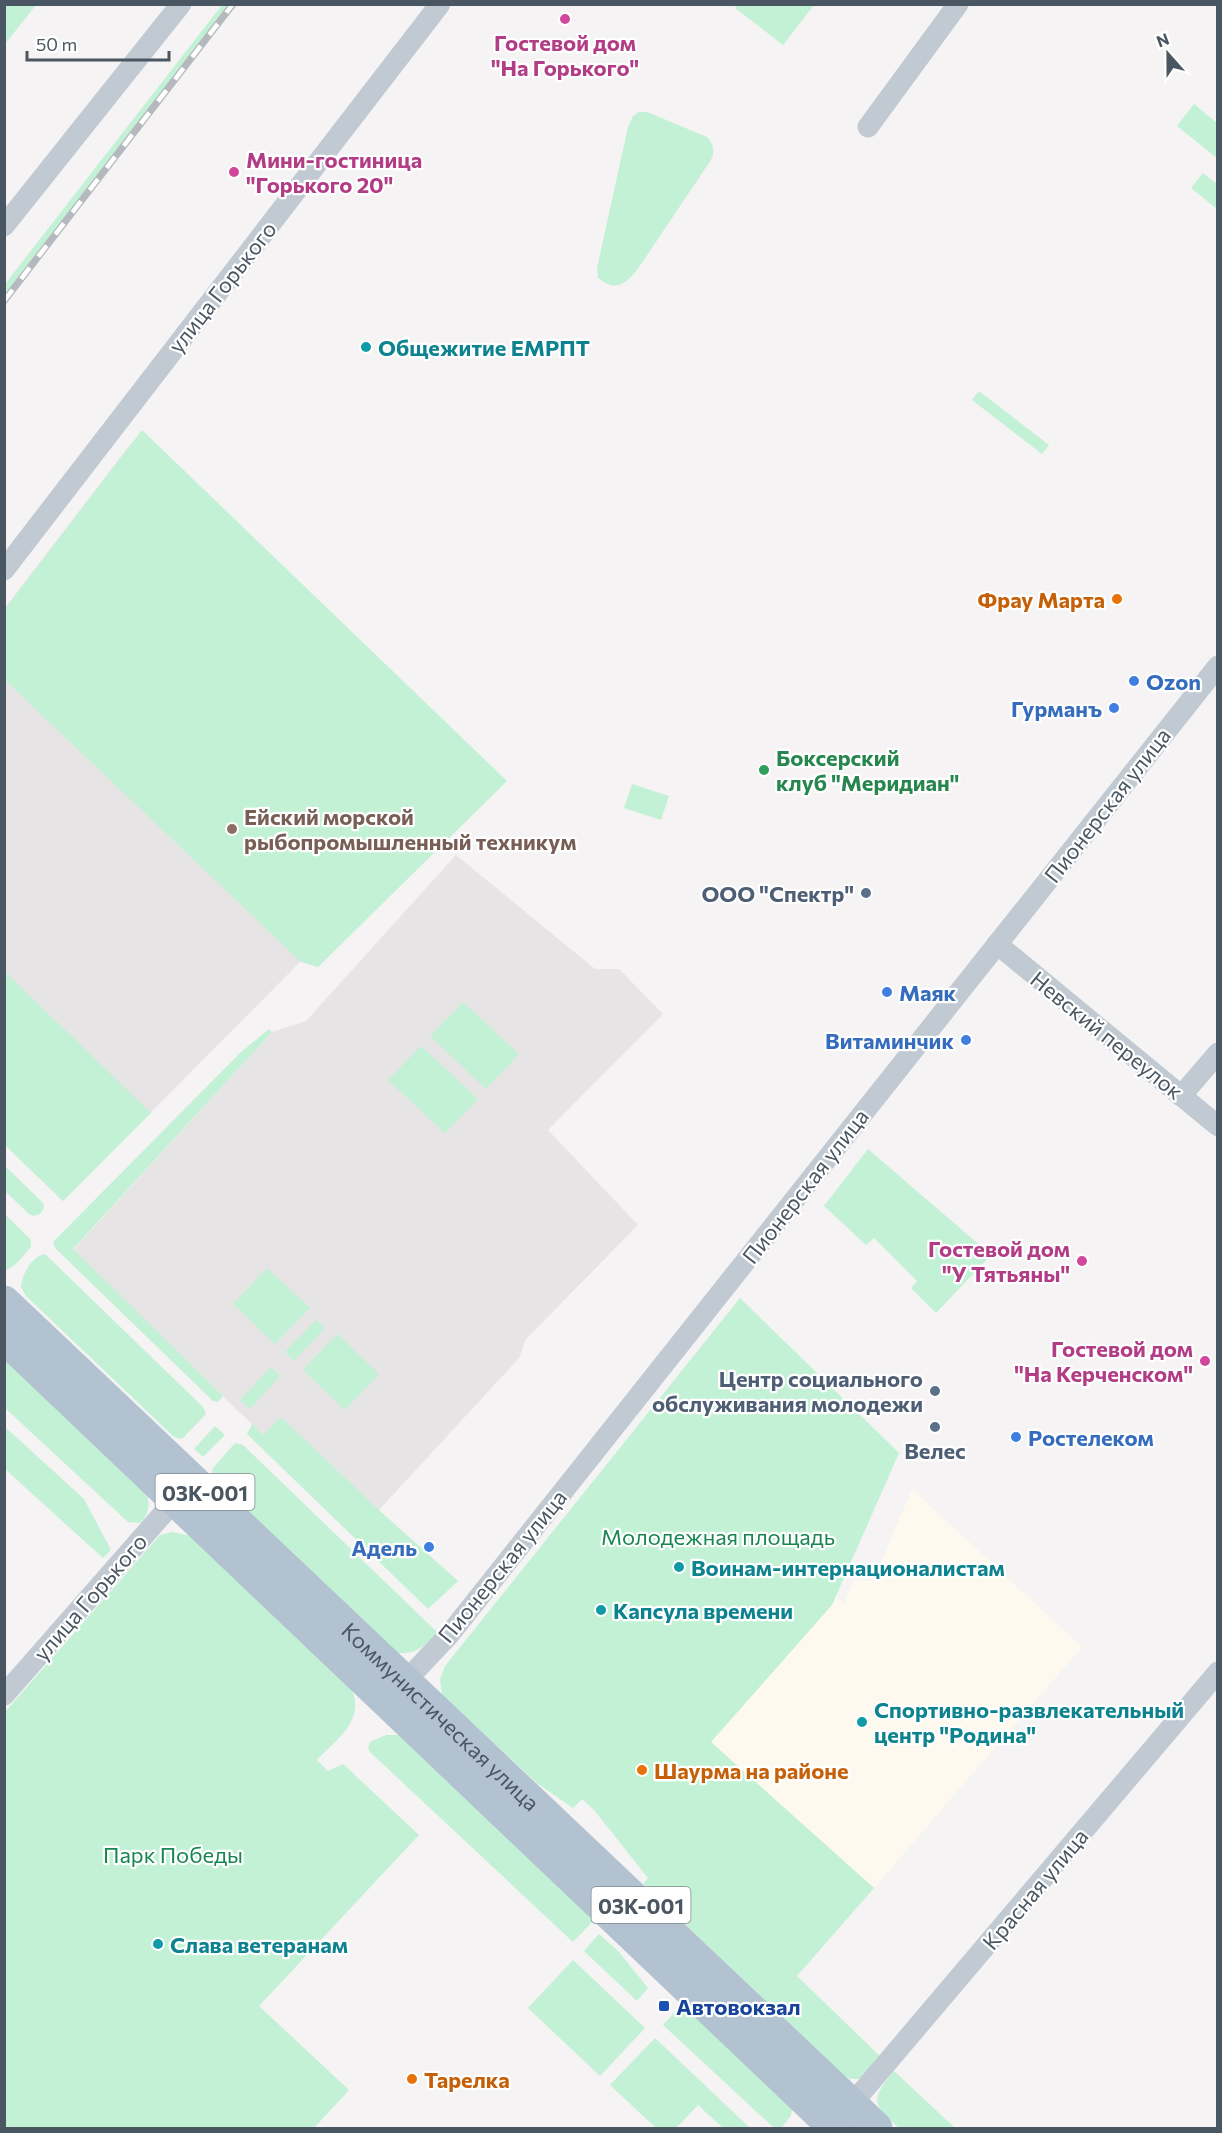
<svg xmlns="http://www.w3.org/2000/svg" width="1222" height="2133" font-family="Commissioner,sans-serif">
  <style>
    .commercial { fill: #fdf9ef }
    .education { fill: #e6e4e5 }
    .green { fill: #c3f1d5 }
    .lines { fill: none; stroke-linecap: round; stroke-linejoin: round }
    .minor { stroke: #c1cad2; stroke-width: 21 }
    .primary { stroke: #b3c2d1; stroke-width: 33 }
    .rail-casing { stroke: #b5b8bd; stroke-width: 7 }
    .rail { stroke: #fff; stroke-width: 4.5; stroke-dasharray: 14; stroke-linecap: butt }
    .hotel-dot { fill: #d1479c; stroke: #fff; stroke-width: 2 }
    .culture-dot { fill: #0f9aa8; stroke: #fff; stroke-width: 2 }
    .food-dot { fill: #e8710a; stroke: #fff; stroke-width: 2 }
    .shop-dot { fill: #3f7fe0; stroke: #fff; stroke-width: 2 }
    .leisure-dot { fill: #2e9e5b; stroke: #fff; stroke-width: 2 }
    .education-dot { fill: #8d6e63; stroke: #fff; stroke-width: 2 }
    .service-dot { fill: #5c6f8a; stroke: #fff; stroke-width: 2 }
    .transit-dot { fill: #1a4fb4; stroke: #fff; stroke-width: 2 }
    .labels { text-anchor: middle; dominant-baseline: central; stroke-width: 4.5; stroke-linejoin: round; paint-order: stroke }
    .shield { fill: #fff; stroke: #808990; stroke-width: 1.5 }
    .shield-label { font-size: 21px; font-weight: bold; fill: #4a5661 }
    .hotel-label { font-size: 22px; font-weight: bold; fill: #b23c85; stroke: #fff; text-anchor: end }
    .street-label { font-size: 22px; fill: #4a5661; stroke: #fff }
    .culture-label { font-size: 22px; font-weight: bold; fill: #0d838f; stroke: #fff; text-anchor: start }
    .food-label { font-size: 22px; font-weight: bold; fill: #c56008; stroke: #fff; text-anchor: start }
    .shop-label { font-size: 22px; font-weight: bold; fill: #366cbe; stroke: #fff; text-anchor: start }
    .leisure-label { font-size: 22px; font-weight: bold; fill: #27864d; stroke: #fff; text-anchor: start }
    .education-label { font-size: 22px; font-weight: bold; fill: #785e54; stroke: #fff; text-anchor: start }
    .service-label { font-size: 22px; font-weight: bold; fill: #4e5e75; stroke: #fff; text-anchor: end }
    .park-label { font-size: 22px; fill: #17864f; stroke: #fff }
    .transit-label { font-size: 22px; font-weight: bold; fill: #164399; stroke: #fff; text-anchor: start }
  </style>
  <rect width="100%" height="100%" fill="#f5f3f3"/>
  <polygon class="commercial" points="912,1489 1082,1647 874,1888 711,1742 832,1605 836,1596 844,1603 854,1580 873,1581"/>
  <g class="education">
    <polygon points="132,442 501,786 318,967 300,962 63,1201 5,1145 4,609"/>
    <polygon points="456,855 595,969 619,969 663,1014 548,1130 638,1225 526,1339 519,1358 379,1510 281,1418 263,1435 73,1250 272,1032 306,1021"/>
  </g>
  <g class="green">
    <polygon points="5,4 36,5 5,44 4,5"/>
    <polygon points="738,4 814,4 814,5 783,45 735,8"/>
    <polygon points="222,5 229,5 5,294 5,284"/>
    <polygon points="1194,104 1217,123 1217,158 1177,126"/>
    <path d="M639 112H647L707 137C714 145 715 151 711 160L637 270C624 285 616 292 598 278L597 268 628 127 633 116Z"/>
    <polygon points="1203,173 1217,184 1217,209 1191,188"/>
    <polygon points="979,391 1049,445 1042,454 972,400"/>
    <polygon points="142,430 507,781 318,967 300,961 5,680 5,609"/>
    <polygon points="632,784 669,796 661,820 624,808"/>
    <polygon points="5,972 151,1113 63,1201 5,1145"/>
    <polygon points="463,1002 519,1054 486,1089 430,1036"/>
    <polygon points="269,1029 272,1032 73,1249 223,1396 218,1402 213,1401 55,1248 53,1242 240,1053"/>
    <polygon points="421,1046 478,1099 445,1133 388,1080"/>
    <polygon points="868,1149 991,1255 936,1313 911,1288 917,1281 874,1238 866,1245 824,1206"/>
    <polygon points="5,1166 43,1203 44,1208 40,1214 33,1216 29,1214 5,1191"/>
    <polygon points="5,1214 31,1240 31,1247 15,1265 5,1271"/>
    <path d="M45 1254 203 1407 206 1414 182 1439 174 1437 26 1296 21 1287C22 1274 32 1256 45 1254Z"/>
    <polygon points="267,1268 310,1308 275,1344 233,1304"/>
    <polygon points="740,1298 899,1453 832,1605 711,1742 874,1888 797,1976 882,2058 861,2079 851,2079 845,2077 643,1884 648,1878 594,1810 582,1799 573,1808 538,1784 442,1695 440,1679 445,1666"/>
    <polygon points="316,1320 325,1328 294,1361 285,1352"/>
    <polygon points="337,1334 379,1374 345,1410 303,1370"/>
    <path d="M4 1356 146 1491C150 1504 150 1514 140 1523L128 1522 5 1408Z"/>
    <polygon points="271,1367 280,1376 250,1409 240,1400"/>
    <polygon points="281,1417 379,1510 458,1581 428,1609 247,1434 252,1424 263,1435"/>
    <polygon points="4,1426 84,1499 111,1550 103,1558 5,1469"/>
    <polygon points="215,1426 225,1435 203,1457 194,1449"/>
    <path d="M235 1443 243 1445 438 1633C424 1647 415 1655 394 1653L210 1480 213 1468Z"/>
    <path d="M172 1532 191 1536 352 1690C365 1721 336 1740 317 1760L328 1771 343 1764 419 1835 259 2006 349 2090 314 2128H6L4 1713 160 1535Z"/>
    <polygon points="386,1735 399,1735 595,1919 573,1942 370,1752 368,1748 370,1742"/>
    <polygon points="599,1934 619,1952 648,1988 637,2001 584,1951"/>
    <polygon points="573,1960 645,2028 600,2076 528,2008"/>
    <polygon points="684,2002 793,2104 791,2116 781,2128 774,2128 663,2025"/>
    <polygon points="655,2038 750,2128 723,2128 698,2105 676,2128 656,2128 610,2085"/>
    <path d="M894 2071 955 2128H899C873 2104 869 2101 894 2071Z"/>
  </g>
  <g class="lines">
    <g class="minor">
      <polyline points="868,127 958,4"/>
      <polyline points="4,226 181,4"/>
      <polyline points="4,570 440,4"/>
      <polyline points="997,944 1218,1126"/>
      <polyline points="1181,1096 1218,1053"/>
      <polyline points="398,1689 449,1635 1218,666"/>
      <polyline points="4,1695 176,1499"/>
      <polyline points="851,2105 1218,1672"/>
    </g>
    <g class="primary">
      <path id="s1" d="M4 1302 876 2128"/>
      <polyline points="4,1337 835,2128"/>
    </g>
    <g class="rail-casing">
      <polyline id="rail" points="4,301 233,4"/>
    </g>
    <use href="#rail" class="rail"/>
  </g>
  <g class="hotel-dot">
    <circle cx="565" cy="19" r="6"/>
    <circle cx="234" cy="172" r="6"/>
    <circle cx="1082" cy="1261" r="6"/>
    <circle cx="1205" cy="1361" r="6"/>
  </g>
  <g class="culture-dot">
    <circle cx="366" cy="347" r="6"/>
    <circle cx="679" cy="1567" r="6"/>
    <circle cx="601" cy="1610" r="6"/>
    <circle cx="862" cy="1722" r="6"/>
    <circle cx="158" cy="1944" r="6"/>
  </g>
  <g class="food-dot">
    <circle cx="1117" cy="599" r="6"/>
    <circle cx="642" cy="1770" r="6"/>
    <circle cx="412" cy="2079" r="6"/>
  </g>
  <g class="shop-dot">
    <circle cx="1134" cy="681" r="6"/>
    <circle cx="1114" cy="708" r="6"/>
    <circle cx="887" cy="992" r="6"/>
    <circle cx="966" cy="1040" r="6"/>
    <circle cx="1016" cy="1437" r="6"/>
    <circle cx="429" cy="1547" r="6"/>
  </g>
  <circle class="leisure-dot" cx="764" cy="770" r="6"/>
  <circle class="education-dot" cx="232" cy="829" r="6"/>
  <g class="service-dot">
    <circle cx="866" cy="893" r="6"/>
    <circle cx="935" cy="1391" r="6"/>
    <circle cx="935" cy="1427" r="6"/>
  </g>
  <rect class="transit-dot" x="658" y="2000" width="12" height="12" rx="3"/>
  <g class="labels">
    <g class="shield">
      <rect x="155.5" y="1474" width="99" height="36" rx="4.5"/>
      <rect x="591.5" y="1887" width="99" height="36" rx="4.5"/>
    </g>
    <g class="shield-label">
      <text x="205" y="1492">03К-001</text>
      <text x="641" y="1905">03К-001</text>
    </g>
    <g class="hotel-label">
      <text x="565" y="42" text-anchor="middle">Гостевой дом<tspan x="565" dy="25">"На Горького"</tspan></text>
      <text x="246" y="159" text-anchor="start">Мини-гостиница<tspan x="246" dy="25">"Горького 20"</tspan></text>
      <text x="1070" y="1248">Гостевой дом<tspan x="1070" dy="25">"У Тятьяны"</tspan></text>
      <text x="1193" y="1348">Гостевой дом<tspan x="1193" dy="25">"На Керченском"</tspan></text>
    </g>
    <g class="street-label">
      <text transform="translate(222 287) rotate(-52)">улица Горького</text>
      <text transform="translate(1107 805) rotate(-52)">Пионерская улица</text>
      <text transform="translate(1107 1035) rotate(39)">Невский переулок</text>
      <text transform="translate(805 1186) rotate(-52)">Пионерская улица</text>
      <text transform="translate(502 1566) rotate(-51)">Пионерская улица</text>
      <text transform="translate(90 1597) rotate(-49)">улица Горького</text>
      <text stroke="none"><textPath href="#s1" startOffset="602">Коммунистическая улица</textPath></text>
      <text transform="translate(1035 1889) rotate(-50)">Красная улица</text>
    </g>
    <g class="culture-label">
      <text x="378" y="347">Общежитие ЕМРПТ</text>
      <text x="691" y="1567">Воинам-интернационалистам</text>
      <text x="613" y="1610">Капсула времени</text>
      <text x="874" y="1709">Спортивно-развлекательный<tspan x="874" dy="25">центр "Родина"</tspan></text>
      <text x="170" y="1944">Слава ветеранам</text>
    </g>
    <g class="food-label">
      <text x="1105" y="599" text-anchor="end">Фрау Марта</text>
      <text x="654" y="1770">Шаурма на районе</text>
      <text x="424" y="2079">Тарелка</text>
    </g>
    <g class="shop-label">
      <text x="1146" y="681">Ozon</text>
      <text x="1102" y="708" text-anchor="end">Гурманъ</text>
      <text x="899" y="992">Маяк</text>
      <text x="954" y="1040" text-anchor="end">Витаминчик</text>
      <text x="1028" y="1437">Ростелеком</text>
      <text x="417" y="1547" text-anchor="end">Адель</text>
    </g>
    <g class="leisure-label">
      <text x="776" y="757">Боксерский<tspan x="776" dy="25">клуб "Меридиан"</tspan></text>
    </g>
    <g class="education-label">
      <text x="244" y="816">Ейский морской<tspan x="244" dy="25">рыбопромышленный техникум</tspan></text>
    </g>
    <g class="service-label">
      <text x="854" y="893">ООО "Спектр"</text>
      <text x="923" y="1378">Центр социального<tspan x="923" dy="25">обслуживания молодежи</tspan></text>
      <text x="935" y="1450" text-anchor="middle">Велес</text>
    </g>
    <g class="park-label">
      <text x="718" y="1536">Молодежная площадь</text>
      <text x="173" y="1854">Парк Победы</text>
    </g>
    <g class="transit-label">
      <text x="676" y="2006">Автовокзал</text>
    </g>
  </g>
  <rect width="1222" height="2133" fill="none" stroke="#4a5661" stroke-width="12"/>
  <g transform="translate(1168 54) rotate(339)" stroke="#ffffff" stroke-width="4.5" paint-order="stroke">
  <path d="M0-4.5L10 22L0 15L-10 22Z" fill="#4a5661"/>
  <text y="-9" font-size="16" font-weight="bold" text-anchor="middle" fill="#4a5661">N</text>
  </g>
  <path d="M27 51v9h142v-9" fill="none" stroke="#4a5661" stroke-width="3"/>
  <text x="36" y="51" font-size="18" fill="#4a5661" stroke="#ffffff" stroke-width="4.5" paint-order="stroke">50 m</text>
</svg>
